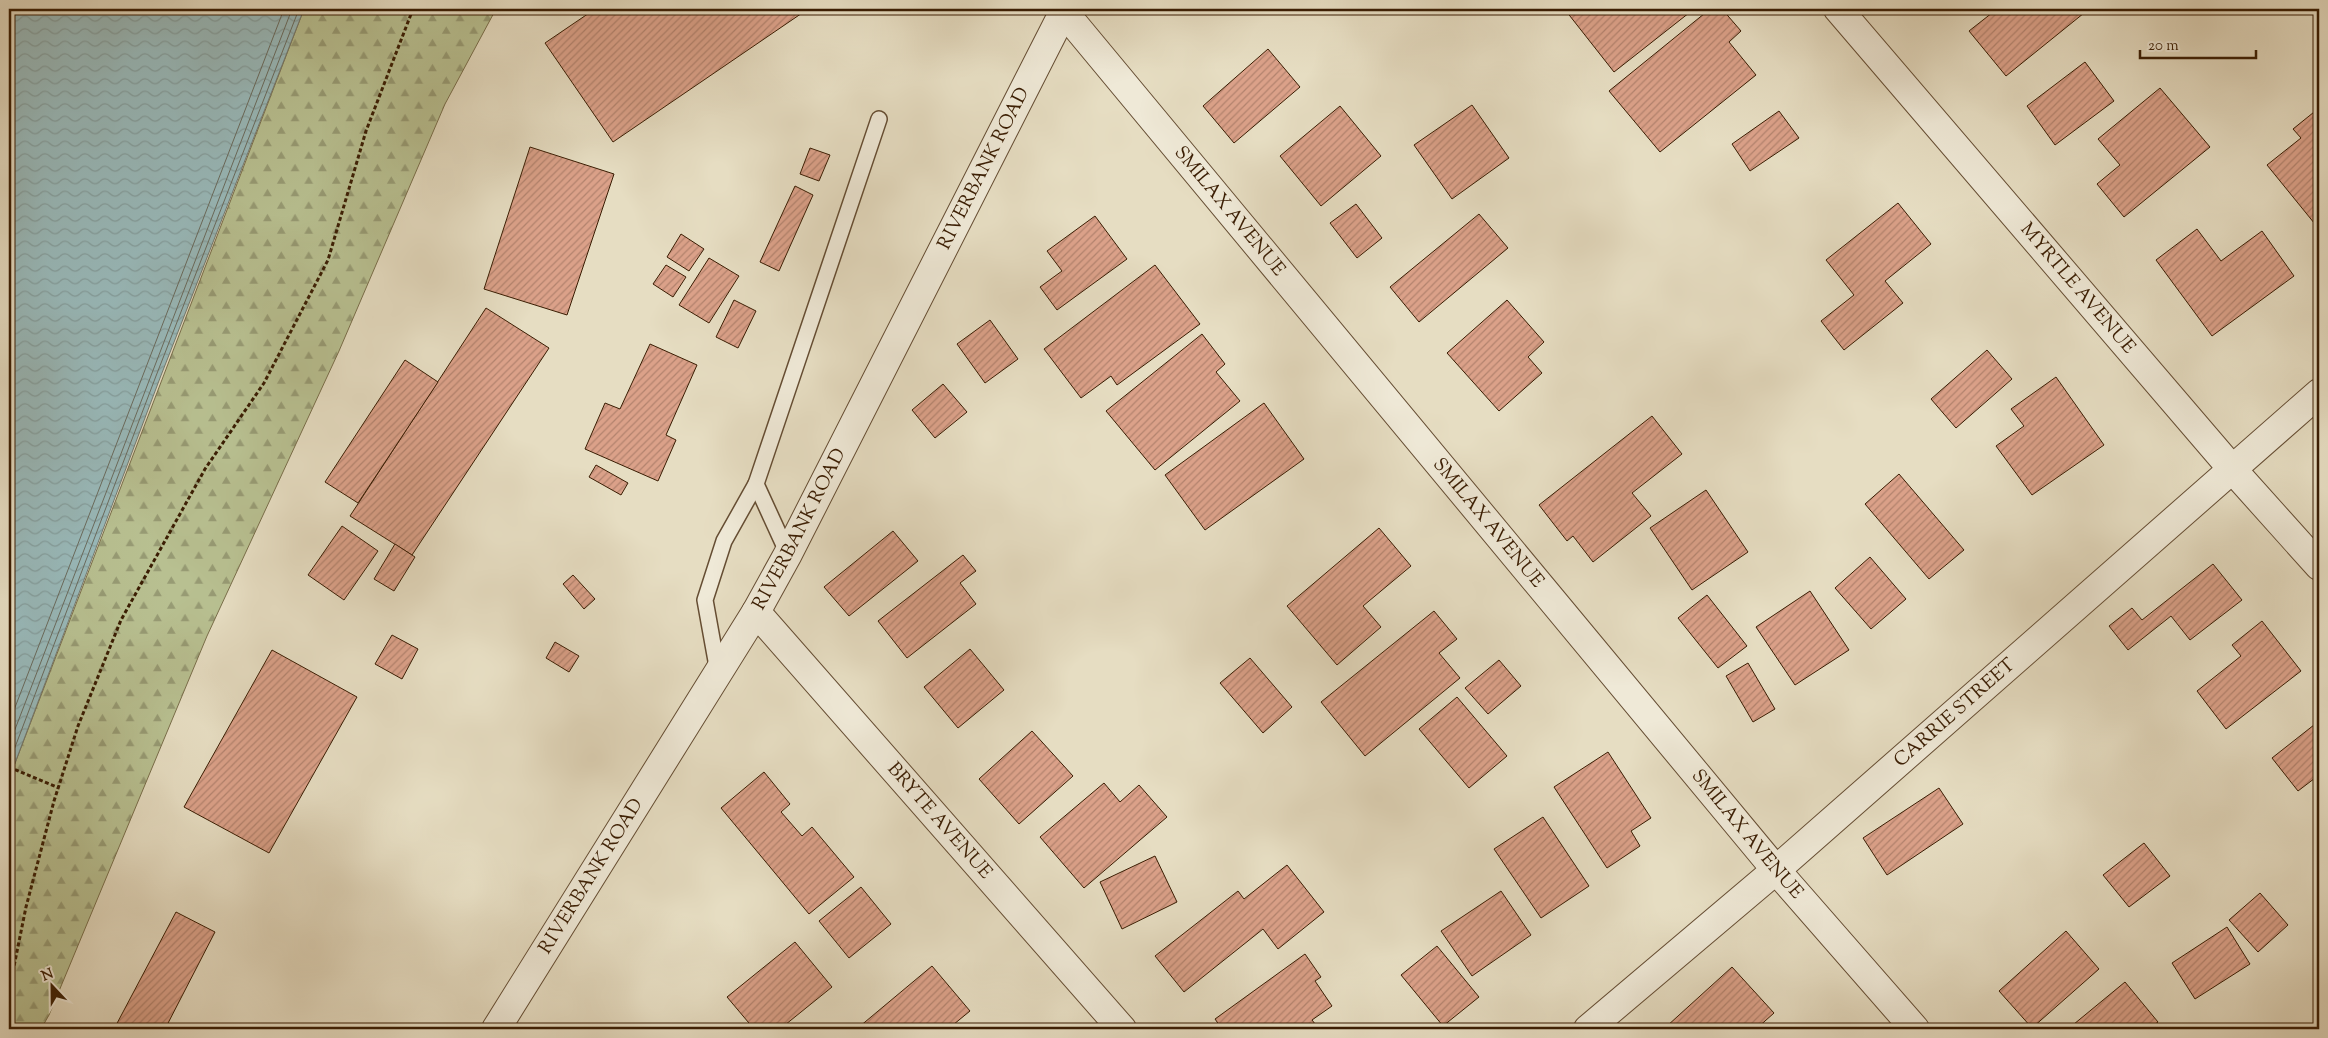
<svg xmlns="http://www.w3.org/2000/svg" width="2328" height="1038" font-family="'Sorts Mill Goudy',serif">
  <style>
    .forest { fill: url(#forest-firs); stroke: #796e4a }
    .water { fill: url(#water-waves); stroke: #737b71 }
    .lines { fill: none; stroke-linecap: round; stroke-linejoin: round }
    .shore { stroke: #6a6c5f; stroke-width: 1 }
    .building { fill: url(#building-hatch); stroke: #3a1d03 }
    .service-casing { stroke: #654d33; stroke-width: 18 }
    .minor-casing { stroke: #654d33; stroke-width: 30 }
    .tertiary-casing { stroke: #654d33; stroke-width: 30 }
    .path { stroke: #3a1d03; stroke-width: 3; stroke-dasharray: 4 2.5; stroke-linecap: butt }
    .service { stroke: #efe9d7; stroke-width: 15 }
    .minor { stroke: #efe9d7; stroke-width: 28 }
    .tertiary { stroke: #efe9d7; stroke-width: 28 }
    .labels { text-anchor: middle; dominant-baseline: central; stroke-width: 4; stroke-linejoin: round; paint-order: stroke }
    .street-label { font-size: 19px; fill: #3a1d03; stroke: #efe9d7 }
  </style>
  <defs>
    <pattern id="forest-firs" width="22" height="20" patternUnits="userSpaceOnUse" patternTransform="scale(1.25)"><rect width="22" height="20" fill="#b8c091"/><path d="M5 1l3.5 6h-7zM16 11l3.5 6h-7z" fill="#979b74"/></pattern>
    <pattern id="water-waves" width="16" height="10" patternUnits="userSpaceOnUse" patternTransform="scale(1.25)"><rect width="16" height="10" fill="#99babb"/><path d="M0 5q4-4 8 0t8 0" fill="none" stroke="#859f9f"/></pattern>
    <pattern id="building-hatch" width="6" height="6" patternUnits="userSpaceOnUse" patternTransform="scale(1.25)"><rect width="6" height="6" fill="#dba189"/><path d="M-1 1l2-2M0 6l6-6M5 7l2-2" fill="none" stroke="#b3836e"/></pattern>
  </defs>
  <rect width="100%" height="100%" fill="#e6ddc2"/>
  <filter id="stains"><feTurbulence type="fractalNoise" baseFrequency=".004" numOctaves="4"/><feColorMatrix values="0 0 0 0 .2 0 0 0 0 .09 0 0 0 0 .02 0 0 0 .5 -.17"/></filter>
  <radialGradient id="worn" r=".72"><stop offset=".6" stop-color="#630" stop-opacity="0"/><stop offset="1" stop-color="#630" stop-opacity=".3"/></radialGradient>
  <polygon class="forest" points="304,9 496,9 445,104 339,351 207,636 49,1015 41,1029 9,1029 9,779"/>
  <polygon class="water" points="9,9 304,9 160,378 9,779"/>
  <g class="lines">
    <g class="shore">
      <polyline points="9,723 284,9"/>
      <polyline points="9,745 292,9"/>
      <polyline points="9,763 156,376 299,9"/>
    </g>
  </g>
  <g class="building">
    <polygon points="595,9 808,9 613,142 545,43"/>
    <polygon points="1569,9 1694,9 1614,72 1566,11"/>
    <polygon points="1710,9 1722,9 1741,31 1729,42 1756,75 1660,152 1609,91"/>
    <polygon points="1997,9 2089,9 2006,76 1969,31"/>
    <polygon points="1268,49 1300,87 1234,143 1203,106"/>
    <polygon points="2085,62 2114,101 2055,145 2027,106"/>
    <polygon points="2160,88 2210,147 2124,217 2097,184 2120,165 2098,139"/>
    <polygon points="1472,105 1509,158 1452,199 1414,145"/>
    <polygon points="1340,106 1381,156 1321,206 1280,156"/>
    <polygon points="2319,108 2319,229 2267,165 2301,138 2293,129"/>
    <polygon points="1779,111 1799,138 1750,171 1732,144"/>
    <polygon points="530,147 614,174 567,315 484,289"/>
    <polygon points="810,148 830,155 819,181 800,174"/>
    <polygon points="795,186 813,195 779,271 760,262"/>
    <polygon points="1898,203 1931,244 1885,281 1903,303 1844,350 1821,321 1854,295 1826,260"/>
    <polygon points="1356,204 1382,238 1357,258 1330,223"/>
    <polygon points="1479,214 1508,248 1419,322 1390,287"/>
    <polygon points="1095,216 1127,259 1057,310 1040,287 1062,271 1047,251"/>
    <polygon points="2197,229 2221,261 2262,231 2294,276 2212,336 2156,260"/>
    <polygon points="681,234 704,249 689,271 667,257"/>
    <polygon points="709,258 739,276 709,323 679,305"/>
    <polygon points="666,265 686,277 673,297 653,284"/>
    <polygon points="1155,265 1200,324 1117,385 1111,376 1081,398 1044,349"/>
    <polygon points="734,300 756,311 738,348 716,337"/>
    <polygon points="1507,300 1544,342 1528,357 1542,373 1499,411 1447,353"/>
    <polygon points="486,308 549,348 412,555 350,516"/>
    <polygon points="990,320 1018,359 985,383 957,344"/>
    <polygon points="1202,334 1225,364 1216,372 1240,401 1155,470 1106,411"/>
    <polygon points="650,344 697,365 666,435 676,440 658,481 585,449 605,403 620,409"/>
    <polygon points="1987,350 2012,379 1956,428 1931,399"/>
    <polygon points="405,360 438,382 358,503 325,482"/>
    <polygon points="2056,377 2104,445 2032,495 1996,446 2024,426 2011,409"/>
    <polygon points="943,384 967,412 935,438 912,410"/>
    <polygon points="1264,403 1304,459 1205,530 1165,475"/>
    <polygon points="1652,416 1682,454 1632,493 1651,516 1593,562 1573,536 1567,541 1539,505"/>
    <polygon points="596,465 628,483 621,495 589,477"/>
    <polygon points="1899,474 1964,550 1929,579 1865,504"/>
    <polygon points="1706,490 1748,552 1692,590 1650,528"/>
    <polygon points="342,526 378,551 344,600 308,575"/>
    <polygon points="1379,528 1411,566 1363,606 1381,627 1337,665 1287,606"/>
    <polygon points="893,531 918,561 849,616 824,587"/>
    <polygon points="395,544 415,557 394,591 374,579"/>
    <polygon points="963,555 976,571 960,583 976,604 907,658 878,621"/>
    <polygon points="1870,557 1906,599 1871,629 1835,588"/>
    <polygon points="2213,564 2242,600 2190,640 2171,616 2128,650 2109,626 2132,608 2142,620"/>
    <polygon points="573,575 595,599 584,609 563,584"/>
    <polygon points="1810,591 1849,650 1795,685 1756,627"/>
    <polygon points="1707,595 1747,646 1718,668 1678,618"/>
    <polygon points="1434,611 1457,639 1439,653 1460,678 1365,756 1321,702"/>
    <polygon points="2262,621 2301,671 2226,729 2197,691 2241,656 2232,645"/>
    <polygon points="392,635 418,649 402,679 375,664"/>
    <polygon points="555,642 579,656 569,672 546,658"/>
    <polygon points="970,649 1004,690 958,728 924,687"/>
    <polygon points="272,650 357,697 269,853 184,807"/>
    <polygon points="1250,658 1292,707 1263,733 1220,683"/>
    <polygon points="1499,660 1521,686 1488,714 1465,688"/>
    <polygon points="1748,663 1775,709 1753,722 1726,676"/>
    <polygon points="1457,697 1507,756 1469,788 1419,729"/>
    <polygon points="2319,721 2319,775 2298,791 2272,758"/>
    <polygon points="1032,731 1073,776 1019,824 979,779"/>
    <polygon points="1608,752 1651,818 1631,831 1640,846 1607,868 1554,787"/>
    <polygon points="764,772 790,804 781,812 802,836 812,827 854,877 809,914 721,808"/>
    <polygon points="1104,783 1120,802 1139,785 1167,817 1084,888 1040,837"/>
    <polygon points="1939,788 1963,824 1887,875 1863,838"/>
    <polygon points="1543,817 1589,886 1541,918 1494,849"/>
    <polygon points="2144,843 2170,876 2129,907 2103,875"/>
    <polygon points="1155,856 1177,902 1122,929 1100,882"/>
    <polygon points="1287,865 1324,912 1278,949 1263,929 1184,992 1155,956 1238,891 1244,899"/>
    <polygon points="861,887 891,924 849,958 819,921"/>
    <polygon points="1501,891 1531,935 1472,976 1441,931"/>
    <polygon points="2260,893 2288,925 2258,952 2229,920"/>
    <polygon points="176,912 215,932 165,1029 114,1029"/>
    <polygon points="2227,927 2250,964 2195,999 2172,963"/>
    <polygon points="2066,931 2099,969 2032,1028 1999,991"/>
    <polygon points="795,942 832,987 780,1029 754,1029 727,997"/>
    <polygon points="1437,946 1479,997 1443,1026 1401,975"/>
    <polygon points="1305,954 1321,977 1315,981 1332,1006 1312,1020 1319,1029 1222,1029 1215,1019"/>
    <polygon points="932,966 970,1011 948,1029 860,1029 859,1027"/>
    <polygon points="1732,967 1774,1013 1756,1029 1669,1029 1667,1026"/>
    <polygon points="2125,982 2158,1022 2149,1029 2068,1029"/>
  </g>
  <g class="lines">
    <g class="service-casing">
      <g id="service">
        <polyline points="788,554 756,484 879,119"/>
        <polyline points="718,672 705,600 724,541 756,484"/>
      </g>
    </g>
    <g class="minor-casing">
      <g id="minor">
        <path id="s1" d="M1838 9 2233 470 2319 566"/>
        <path id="s2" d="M1064 12 1776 870 1915 1029"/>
        <path id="s3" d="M1588 1029 1776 870 2319 393"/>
      </g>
    </g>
    <g class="tertiary-casing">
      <g id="tertiary">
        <path id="s4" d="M756 612 1122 1029"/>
        <path id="s5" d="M496 1029 756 612 788 554 1065 9"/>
      </g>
    </g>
    <g class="path">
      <polyline points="9,767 59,788"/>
      <polyline points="9,991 26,907 54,801 78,726 121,620 205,469 264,383 328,260 366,131 413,9"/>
    </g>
    <use href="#service" class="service"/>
    <use href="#minor" class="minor"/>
    <use href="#tertiary" class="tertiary"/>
  </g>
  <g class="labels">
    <g class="street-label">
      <text stroke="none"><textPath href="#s5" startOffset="990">RIVERBANK ROAD</textPath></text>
      <text stroke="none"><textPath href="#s2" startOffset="259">SMILAX AVENUE</textPath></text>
      <text stroke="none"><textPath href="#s1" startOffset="368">MYRTLE AVENUE</textPath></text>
      <text stroke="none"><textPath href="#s2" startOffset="664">SMILAX AVENUE</textPath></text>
      <text stroke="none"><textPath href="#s5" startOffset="585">RIVERBANK ROAD</textPath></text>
      <text stroke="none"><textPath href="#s3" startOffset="484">CARRIE STREET</textPath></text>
      <text stroke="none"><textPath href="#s4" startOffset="278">BRYTE AVENUE</textPath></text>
      <text stroke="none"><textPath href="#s2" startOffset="1069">SMILAX AVENUE</textPath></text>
      <text stroke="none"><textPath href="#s5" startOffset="180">RIVERBANK ROAD</textPath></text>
    </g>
  </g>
  <rect width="2328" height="1038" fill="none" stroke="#e6ddc2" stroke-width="30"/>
  <rect x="10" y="10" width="2308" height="1018" fill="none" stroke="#3a1d03" stroke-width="2.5"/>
  <rect x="15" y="15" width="2298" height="1008" fill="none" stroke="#3a1d03"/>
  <g transform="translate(52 986) rotate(338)" stroke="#efe9d7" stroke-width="4" paint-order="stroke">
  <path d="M0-4L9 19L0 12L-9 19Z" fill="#3a1d03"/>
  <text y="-8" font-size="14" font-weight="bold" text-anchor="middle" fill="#3a1d03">N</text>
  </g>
  <path d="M2140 50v8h116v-8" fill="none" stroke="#3a1d03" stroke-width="2.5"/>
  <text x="2148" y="50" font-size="15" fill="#3a1d03" stroke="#efe9d7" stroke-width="4" paint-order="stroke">20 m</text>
  <rect width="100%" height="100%" filter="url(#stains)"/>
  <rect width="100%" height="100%" fill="url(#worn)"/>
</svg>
